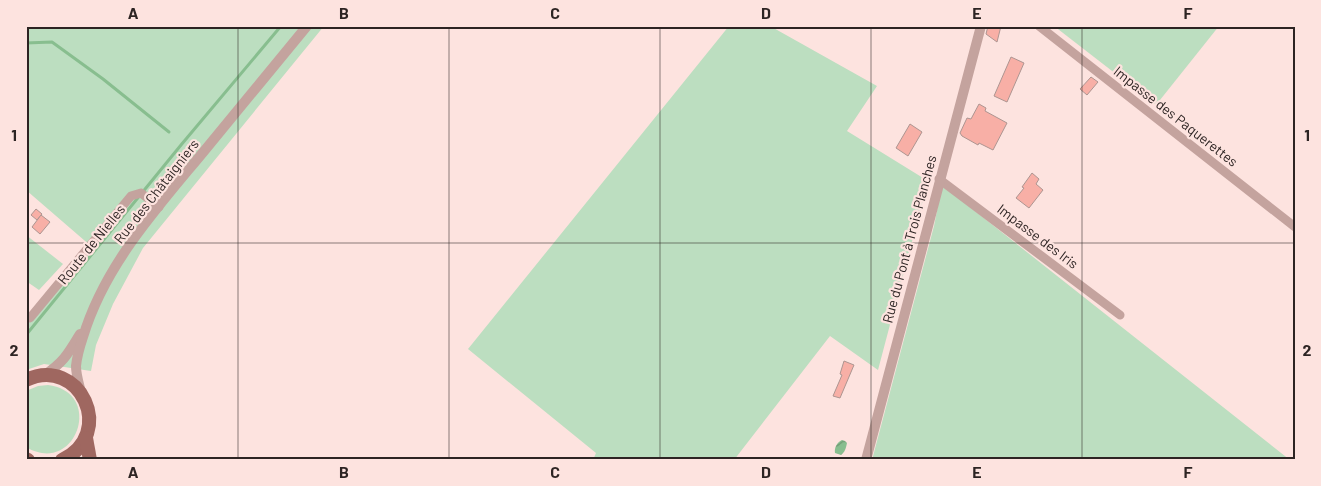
<svg xmlns="http://www.w3.org/2000/svg" width="1321" height="486" font-family="Barlow,sans-serif">
  <style>
    .grass { fill: #bcdec0 }
    .water { fill: url(#water-waves) }
    .lines { fill: none; stroke-linecap: round; stroke-linejoin: round }
    .stream { stroke: #88be8f; stroke-width: 3 }
    .building { fill: #f8afa6; stroke: #ad9591 }
    .minor { stroke: #c4a39e; stroke-width: 9 }
    .tertiary { stroke: #c4a39e; stroke-width: 10 }
    .primary { stroke: #9f6760; stroke-width: 14 }
    .grid { fill: none; stroke: #2d2423; stroke-width: 1; stroke-opacity: 0.55 }
    .labels { text-anchor: middle; dominant-baseline: central; stroke-width: 4.5; stroke-linejoin: round; paint-order: stroke }
    .street-label { font-size: 14px; fill: #2d2423; stroke: #fde3df }
    .neatline { fill: none; stroke: #2d2423; stroke-width: 2 }
    .grid-label { font-size: 16px; text-anchor: middle; font-weight: bold; fill: #2d2423 }
  </style>
  <defs>
    <pattern id="water-waves" width="16" height="10" patternUnits="userSpaceOnUse" patternTransform="scale(1.25)"><rect width="16" height="10" fill="#88be8f"/><path d="M0 5q4-4 8 0t8 0" fill="none" stroke="#709a74"/></pattern>
  </defs>
  <rect width="100%" height="100%" fill="#fde3df"/>
  <g class="grass">
    <polygon points="26,26 324,26 143,248 113,304 96,345 91,371 44,364 26,370 26,313 33,320 92,247 26,190"/>
    <polygon points="729,26 770,26 877,86 847,131 928,181 878,370 830,336 734,460 593,460 596,453 468,349"/>
    <polygon points="1054,26 1219,26 1156,105"/>
    <polygon points="942,185 1290,460 872,460 934,226"/>
    <polygon points="26,235 63,264 39,290 26,281"/>
    <path d="M48 385C105 392 76 477 26 447V391L38 386Z"/>
  </g>
  <path class="water" d="M842 440 845 441 847 443C846 448 845 452 841 455L835 453C834 448 837 442 842 440Z"/>
  <g class="lines">
    <g class="stream">
      <polyline points="26,43 52,42 103,79 169,132"/>
      <polyline points="26,335 181,145 281,26"/>
    </g>
  </g>
  <g class="building">
    <polygon points="988,26 1001,26 997,42 986,34"/>
    <polygon points="1011,57 1024,63 1007,102 994,96"/>
    <polygon points="1091,77 1098,82 1087,95 1080,89"/>
    <polygon points="979,104 986,108 985,111 1007,123 993,150 979,143 978,145 962,136 960,133 967,118 971,119"/>
    <polygon points="910,124 922,132 908,156 896,148"/>
    <polygon points="1032,173 1039,179 1036,184 1043,190 1029,208 1016,198 1024,188 1022,187"/>
    <polygon points="36,209 42,214 37,220 31,215"/>
    <polygon points="41,215 50,222 40,234 32,227"/>
    <polygon points="844,361 854,365 840,398 833,396 842,375 840,374"/>
  </g>
  <g class="lines">
    <g class="minor">
      <polyline points="1039,26 1295,227"/>
      <polyline points="939,179 1120,315"/>
      <polyline points="30,318 131,196 141,193 159,207"/>
    </g>
    <g class="tertiary">
      <path d="M43 376C63 363 68 354 80 334"/>
      <path d="M81 392C79 384 76 375 76 366 77 356 80 346 83 337 105 264 158 207 205 150 239 109 273 67 307 26"/>
      <polyline points="866,460 981,26"/>
    </g>
    <g class="primary">
      <path d="M26 380C80 355 117 434 62 460"/>
      <polyline points="86,438 90,460"/>
      <polyline points="26,459 28,460"/>
    </g>
  </g>
  <path class="grid" d="M238 26V460M449 26V460M660 26V460M871 26V460M1082 26V460M26 243H1295"/>
  <g class="labels">
    <g class="street-label">
      <text transform="translate(1176 116) rotate(38)">Impasse des Paquerettes</text>
      <text transform="translate(156 191) rotate(-52)">Rue des Châtaigniers</text>
      <text transform="translate(1038 236) rotate(37)">Impasse des Iris</text>
      <text transform="translate(909 239) rotate(-75)">Rue du Pont à Trois Planches</text>
      <text transform="translate(91 244) rotate(-51)">Route de Nielles</text>
    </g>
  </g>
  <rect width="1321" height="486" fill="none" stroke="#fde3df" stroke-width="55"/>
  <rect x="28" y="28" width="1266" height="430" class="neatline"/>
  <g class="grid-label">
    <text x="133" y="19">A</text>
    <text x="344" y="19">B</text>
    <text x="555" y="19">C</text>
    <text x="766" y="19">D</text>
    <text x="977" y="19">E</text>
    <text x="1188" y="19">F</text>
    <text x="14" y="141">1</text>
    <text x="1307" y="141">1</text>
    <text x="14" y="356">2</text>
    <text x="1307" y="356">2</text>
    <text x="133" y="478">A</text>
    <text x="344" y="478">B</text>
    <text x="555" y="478">C</text>
    <text x="766" y="478">D</text>
    <text x="977" y="478">E</text>
    <text x="1188" y="478">F</text>
  </g>
</svg>
